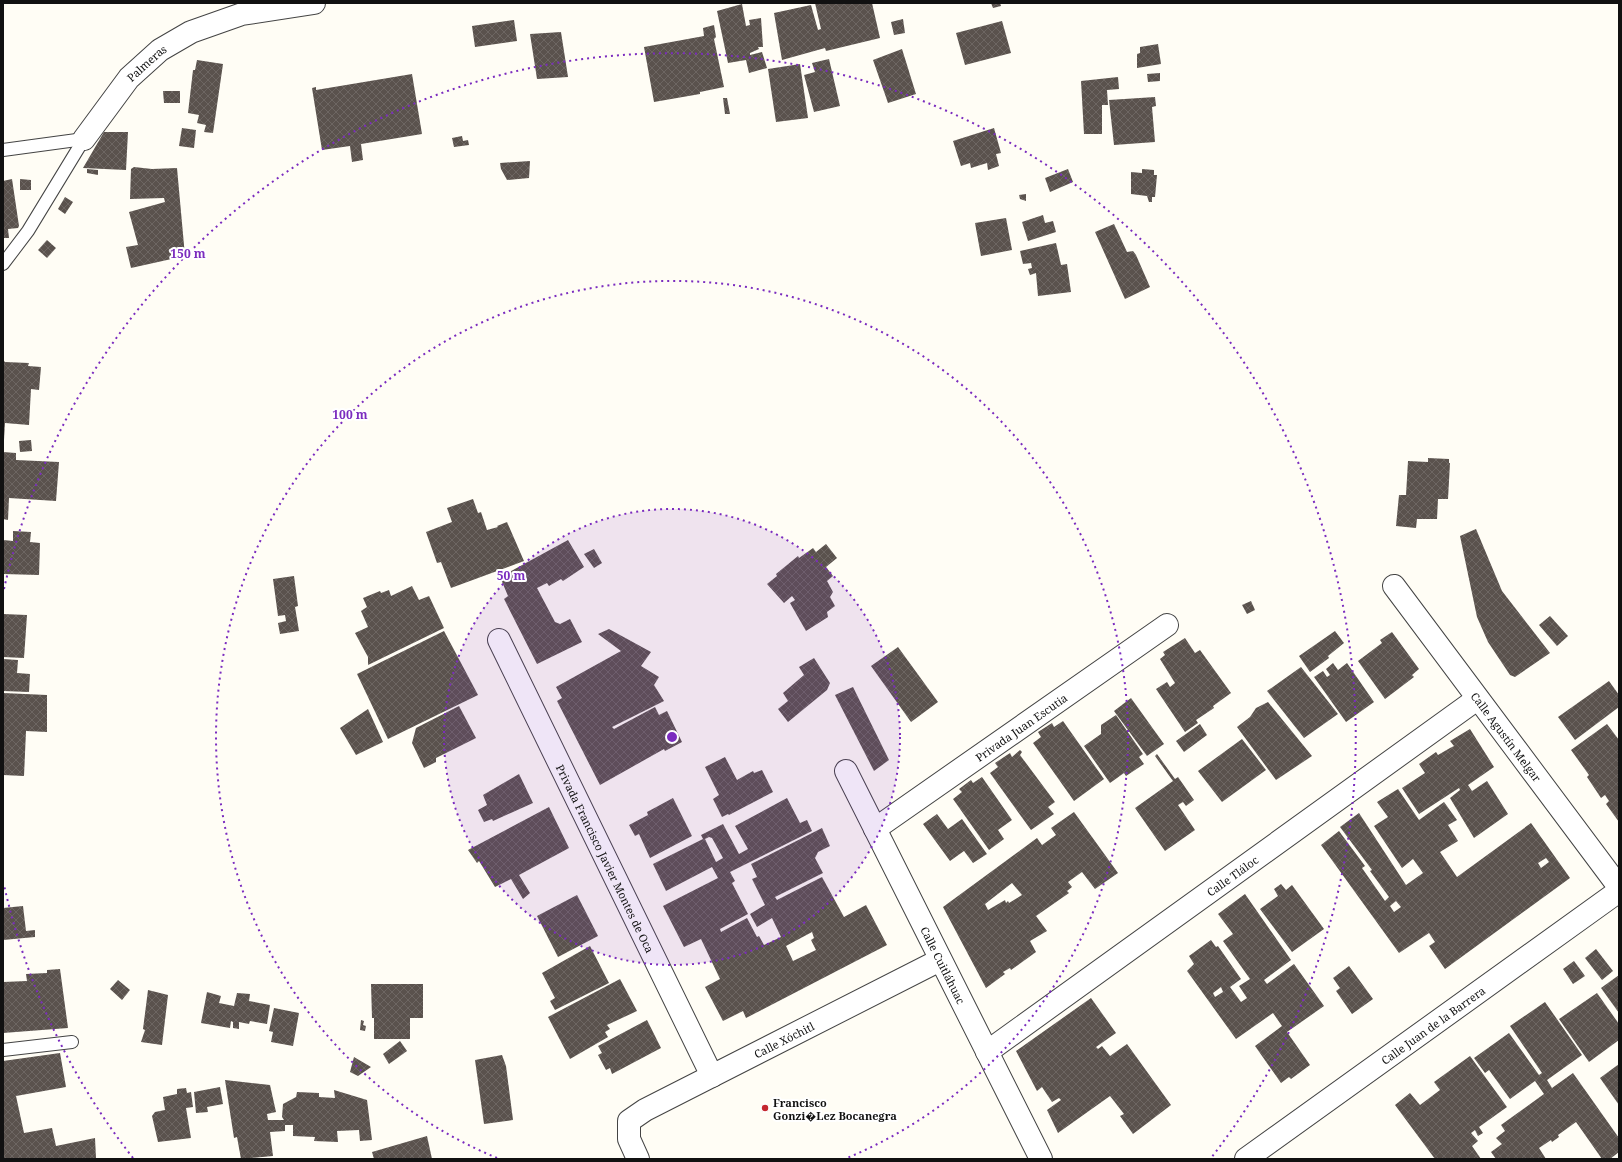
<svg xmlns="http://www.w3.org/2000/svg" width="1622" height="1162" font-family="'Noto Serif',serif">
  <style>
    .building { fill: url(#building-cross-hatch); fill-rule: evenodd }
    .lines { fill: none; stroke-linecap: round; stroke-linejoin: round }
    .lane-casing { stroke: #444; stroke-width: 14 }
    .street-casing { stroke: #444; stroke-width: 24 }
    .lane { stroke: #fff; stroke-width: 12 }
    .street { stroke: #fff; stroke-width: 22 }
    .ring { fill: none; stroke: #7b2cbf; stroke-width: 2; stroke-dasharray: 2 4 }
    .poi-dot { fill: #c4262e; stroke: #fff; stroke-width: 1.5 }
    .labels { text-anchor: middle; dominant-baseline: central; stroke-width: 4; stroke-linejoin: round; paint-order: stroke }
    .street-label { font-size: 11px; fill: #111; stroke: #fff }
    .poi-label { font-size: 11px; font-weight: bold; fill: #111; stroke: #fff; text-anchor: start }
    .centre { fill: #7b2cbf; stroke: #fff; stroke-width: 2 }
    .ring-label { font-size: 12px; text-anchor: middle; font-weight: bold; fill: #7b2cbf; stroke: #fff; stroke-width: 4; stroke-linejoin: round; paint-order: stroke }
  </style>
  <defs>
    <pattern id="building-cross-hatch" width="8" height="8" patternUnits="userSpaceOnUse"><rect width="8" height="8" fill="#5a524d"/><path d="M0 0l8 8M0 8l8-8" fill="none" stroke="#6d6662"/></pattern>
  </defs>
  <rect width="100%" height="100%" fill="#fffdf5"/>
  <g class="building">
    <polygon points="815,3 872,3 880,38 826,51 825,48 782,60 774,13 811,5 818,30 821,29"/>
    <polygon points="991,3 1000,3 1001,6 993,8"/>
    <polygon points="742,4 746,26 750,25 749,20 761,18 763,47 758,47 759,49 750,53 750,55 762,52 767,68 749,73 746,60 728,63 717,11"/>
    <polygon points="903,19 905,33 894,35 891,22"/>
    <polygon points="514,20 517,41 475,47 472,26"/>
    <polygon points="1002,21 1011,53 965,65 956,33"/>
    <polygon points="714,25 716,37 714,39 724,87 700,92 700,94 654,102 644,47 704,36 703,28"/>
    <polygon points="561,32 568,77 537,79 530,34"/>
    <polygon points="1158,44 1161,64 1137,68 1137,54 1140,53 1140,47"/>
    <polygon points="902,49 916,94 888,103 873,60"/>
    <polygon points="829,59 840,106 814,112 804,75 815,72 812,63"/>
    <polygon points="197,60 223,64 213,133 204,132 206,125 197,123 199,115 188,113 193,70 195,70"/>
    <polygon points="800,64 808,118 776,122 768,69"/>
    <polygon points="1160,73 1160,81 1148,82 1147,74"/>
    <polygon points="412,74 422,134 361,144 363,160 352,162 350,146 322,150 312,88 316,87 316,90"/>
    <polygon points="1118,77 1119,89 1107,90 1108,105 1102,105 1102,134 1084,134 1081,81"/>
    <polygon points="163,91 180,91 180,103 164,103"/>
    <polygon points="1155,97 1156,106 1152,107 1155,142 1114,145 1109,100"/>
    <polygon points="723,98 727,98 730,114 725,114"/>
    <polygon points="182,128 196,130 194,148 179,146"/>
    <polygon points="994,128 1001,153 996,154 999,166 988,170 987,163 971,168 970,163 961,166 953,141"/>
    <polygon points="104,132 128,132 126,170 83,168"/>
    <polygon points="462,136 463,141 468,140 469,145 454,147 452,138"/>
    <polygon points="530,161 529,178 507,180 501,169 500,163"/>
    <polygon points="134,167 152,169 177,168 185,256 131,268 126,247 138,245 129,212 165,202 164,198 130,199 131,169"/>
    <polygon points="87,169 98,170 98,175 87,173"/>
    <polygon points="1068,169 1073,182 1050,192 1045,178"/>
    <polygon points="1142,169 1154,170 1154,175 1157,175 1155,197 1152,197 1152,202 1149,202 1147,196 1131,194 1131,172 1142,173"/>
    <polygon points="12,179 19,226 18,228 8,229 9,238 3,238 3,181"/>
    <polygon points="20,179 31,180 31,190 20,190"/>
    <polygon points="1026,194 1026,201 1020,199 1019,195"/>
    <polygon points="65,197 73,202 65,214 58,209"/>
    <polygon points="1043,215 1045,223 1053,221 1056,232 1028,241 1022,222"/>
    <polygon points="1006,218 1012,250 981,256 975,223"/>
    <polygon points="1114,224 1127,252 1133,251 1136,255 1150,287 1125,299 1095,232"/>
    <polygon points="47,240 56,248 47,258 38,250"/>
    <polygon points="1056,243 1061,265 1067,264 1071,292 1038,296 1036,273 1030,275 1028,269 1032,268 1031,263 1023,264 1020,251"/>
    <polygon points="3,360 5,362 29,363 28,366 41,367 39,390 31,389 29,425 5,423 4,440"/>
    <polygon points="31,440 32,451 20,452 19,441"/>
    <polygon points="3,452 16,453 16,460 59,462 56,501 9,498 8,520 3,519"/>
    <polygon points="1428,458 1449,459 1449,463 1450,463 1448,499 1438,499 1437,519 1417,519 1416,528 1396,526 1399,495 1406,495 1408,461 1428,462"/>
    <polygon points="473,499 478,513 481,512 487,530 498,527 497,526 507,522 524,561 451,588 441,562 437,563 426,532 452,522 447,508"/>
    <polygon points="1476,529 1502,591 1550,653 1515,677 1510,675 1488,642 1477,617 1460,536"/>
    <polygon points="13,531 31,532 30,542 40,543 39,575 3,574 3,540 13,541"/>
    <polygon points="568,540 584,567 563,581 561,579 549,586 547,583 537,588 555,622 560,624 570,619 582,642 537,664 504,599 508,596 500,577"/>
    <polygon points="826,544 837,558 826,567 833,576 827,581 833,592 830,597 835,606 827,612 828,617 806,631 790,603 795,600 792,596 784,603 767,584 777,576 776,574 798,556 799,558 813,548 816,552"/>
    <polygon points="594,549 602,563 594,568 584,554"/>
    <polygon points="294,576 298,606 295,607 299,631 280,634 278,623 286,621 285,615 278,616 273,579"/>
    <polygon points="412,586 419,600 429,596 444,628 368,665 368,657 355,633 368,627 361,611 367,607 363,598 380,591 381,593 389,590 391,596"/>
    <polygon points="1251,601 1255,610 1247,614 1242,605"/>
    <polygon points="3,614 27,615 24,658 3,657"/>
    <polygon points="1550,616 1568,636 1557,646 1539,625"/>
    <polygon points="609,629 651,652 641,666 659,677 654,685 664,701 612,727 614,729 655,707 659,715 667,711 682,742 665,751 664,749 600,785 557,701 562,698 556,687 621,651 598,634"/>
    <polygon points="444,631 478,695 388,739 357,674"/>
    <polygon points="1335,631 1344,643 1328,656 1329,658 1310,672 1299,656"/>
    <polygon points="1392,632 1419,669 1412,675 1414,677 1385,699 1358,661 1382,643 1380,640"/>
    <polygon points="1185,638 1195,653 1200,650 1231,693 1213,706 1214,708 1196,720 1198,723 1185,732 1156,689 1167,682 1170,687 1175,683 1160,659 1165,655 1163,652"/>
    <polygon points="898,647 938,702 911,722 871,666"/>
    <polygon points="814,658 830,683 827,690 788,722 778,709 788,701 783,693 804,675 799,667"/>
    <polygon points="3,659 18,660 17,673 30,674 29,692 3,691"/>
    <polygon points="1333,663 1338,670 1347,663 1374,702 1346,722 1314,677 1323,671 1327,677 1330,675 1326,669"/>
    <polygon points="1301,667 1338,714 1304,738 1267,691"/>
    <polygon points="1609,681 1619,695 1619,707 1575,740 1558,717"/>
    <polygon points="853,687 889,760 874,771 835,695"/>
    <polygon points="3,693 47,695 47,732 26,731 24,776 3,775"/>
    <polygon points="1131,698 1164,744 1147,756 1114,711"/>
    <polygon points="1268,702 1312,756 1276,780 1237,727 1250,717 1256,708"/>
    <polygon points="459,706 476,738 436,758 436,762 424,768 412,743 416,728"/>
    <polygon points="368,709 383,742 356,755 340,728"/>
    <polygon points="1116,715 1143,754 1139,757 1144,764 1126,776 1124,773 1110,783 1084,746 1101,734 1101,725"/>
    <polygon points="1063,721 1104,779 1074,801 1033,743 1041,737 1038,732 1052,723 1054,727"/>
    <polygon points="1200,724 1207,735 1184,752 1176,741"/>
    <polygon points="1607,724 1619,740 1619,822 1606,804 1609,801 1605,795 1601,798 1587,777 1589,775 1571,750"/>
    <polygon points="1470,729 1494,767 1468,785 1472,791 1487,781 1508,814 1474,838 1450,798 1460,790 1459,788 1419,814 1402,788 1425,773 1419,764 1436,752 1438,755 1450,748 1454,746 1450,741"/>
    <polygon points="1242,739 1266,770 1222,802 1198,771"/>
    <polygon points="1020,750 1022,752 1020,755 1055,802 1048,807 1054,814 1031,830 990,773 998,767 995,763 1010,753 1012,757"/>
    <polygon points="1157,754 1175,779 1178,777 1194,800 1186,806 1183,802 1178,805 1195,830 1165,851 1135,808 1173,781 1155,756"/>
    <polygon points="725,757 737,780 753,771 754,773 762,770 773,792 729,815 728,814 722,817 713,799 719,795 705,767"/>
    <polygon points="519,774 533,803 493,821 492,819 484,822 478,810 487,805 483,795"/>
    <polygon points="982,777 1012,820 998,830 1004,839 989,850 953,799 962,792 959,789 971,780 973,783"/>
    <path d="M1398 789 1419 820 1444 802 1457 820 1448 825 1458 841 1440 852 1457 877 1531 823 1570 878 1445 969 1429 946 1435 942 1429 933 1399 953 1321 845 1339 831 1365 866 1362 868 1385 901 1389 897 1370 871 1372 870 1340 827 1359 813 1406 885 1423 873 1413 859 1402 868 1374 826 1388 817 1377 802ZM1546 858 1549 862 1541 868 1538 863ZM1396 901 1401 907 1394 912 1390 906Z"/>
    <polygon points="673,798 692,836 650,858 639,834 635,836 629,825 648,815 647,812"/>
    <path d="M787 798 800 823 807 820 812 831 730 872 735 881 732 883 748 914 720 929 721 932 747 918 757 937 759 936 764 945 781 937 772 918 757 927 750 914 765 905 752 879 757 877 751 864 822 828 830 846 818 852 815 858 823 873 775 897 777 900 822 877 844 917 866 905 887 945 746 1018 743 1011 723 1021 705 987 720 979 701 939 684 947 663 906 718 878 712 867 666 891 653 864 703 839 701 835 723 824 739 854 748 849 735 826ZM709 837 712 838 723 858 716 862 705 839ZM812 932 814 938 811 940 816 950 793 961 786 946Z"/>
    <polygon points="549,807 569,848 519,875 530,893 523,899 511,879 495,887 479,861 477,863 468,850"/>
    <path d="M1074 812 1118 873 1095 889 1082 872 1068 882 1072 887 1067 891 1069 893 1036 916 1047 931 1030 941 1036 952 1011 970 1010 968 1003 972 1005 974 986 988 943 907 1037 838 1042 845 1056 835 1051 828ZM1012 883 1022 895 1009 903 1008 901 1006 903 1005 900 988 910 985 904Z"/>
    <polygon points="937,814 948,829 962,819 987,854 973,863 964,851 950,861 923,824"/>
    <polygon points="1281,884 1286,890 1292,885 1324,929 1292,952 1260,909 1278,896 1274,889"/>
    <path d="M1245 894 1291 960 1264 980 1267 984 1294 964 1324 1006 1287 1032 1310 1065 1291 1079 1289 1077 1281 1083 1255 1046 1282 1026 1273 1013 1236 1039 1187 971 1194 964 1189 956 1211 940 1216 947 1218 946 1241 979 1230 987 1241 1002 1247 998 1239 986 1250 979 1223 941 1233 934 1218 914ZM1221 987 1223 992 1215 997 1213 993Z"/>
    <polygon points="577,895 598,936 558,957 537,916"/>
    <polygon points="23,906 26,931 35,930 35,937 3,940 3,908"/>
    <polygon points="590,946 609,983 555,1010 550,1001 555,998 542,973"/>
    <polygon points="1596,949 1613,971 1602,980 1585,958"/>
    <polygon points="1574,961 1585,976 1573,984 1563,969"/>
    <polygon points="1349,966 1373,999 1352,1014 1336,991 1340,988 1333,978"/>
    <polygon points="60,969 68,1028 3,1033 3,982 27,981 26,974 47,973 47,970"/>
    <polygon points="1619,975 1619,1013 1601,988"/>
    <polygon points="620,979 637,1011 607,1025 610,1029 605,1032 608,1037 570,1059 548,1017"/>
    <polygon points="118,980 130,990 122,1000 110,989"/>
    <polygon points="371,984 423,984 423,1018 410,1018 410,1039 374,1039 374,1018 372,1018"/>
    <polygon points="148,990 168,995 162,1045 141,1042 145,1030 143,1029"/>
    <polygon points="207,992 221,996 219,1003 234,1006 237,993 250,994 249,1001 270,1005 267,1024 250,1021 249,1024 239,1022 239,1029 233,1028 233,1022 231,1021 230,1028 201,1023"/>
    <polygon points="1597,993 1619,1024 1619,1040 1589,1062 1559,1019"/>
    <polygon points="1091,998 1116,1033 1096,1047 1098,1049 1102,1046 1110,1056 1127,1044 1171,1105 1133,1134 1120,1116 1124,1114 1110,1096 1058,1133 1047,1110 1061,1100 1059,1098 1052,1102 1042,1087 1037,1091 1016,1051"/>
    <polygon points="1545,1002 1582,1055 1547,1080 1552,1088 1573,1073 1619,1138 1619,1152 1610,1159 1602,1159 1576,1122 1558,1135 1559,1137 1552,1142 1551,1140 1539,1148 1546,1159 1496,1159 1491,1152 1502,1144 1496,1138 1505,1131 1501,1125 1544,1094 1535,1081 1510,1099 1489,1070 1485,1073 1474,1058 1509,1033 1539,1075 1542,1073 1510,1026"/>
    <polygon points="274,1008 299,1013 293,1046 271,1042 273,1032 269,1031"/>
    <polygon points="361,1020 364,1021 363,1025 366,1026 365,1031 360,1030"/>
    <polygon points="647,1020 661,1048 612,1074 610,1068 606,1070 598,1055 602,1053 598,1046"/>
    <polygon points="400,1041 407,1051 389,1064 383,1054"/>
    <polygon points="60,1053 66,1087 16,1096 24,1133 52,1128 56,1146 95,1138 96,1158 3,1159 3,1061"/>
    <polygon points="502,1055 506,1066 513,1120 484,1124 475,1060"/>
    <polygon points="1470,1056 1507,1107 1479,1127 1483,1133 1478,1136 1475,1130 1471,1133 1478,1141 1472,1146 1481,1159 1435,1159 1395,1105 1410,1093 1420,1105 1440,1090 1434,1082"/>
    <polygon points="354,1057 371,1067 358,1076 350,1072"/>
    <polygon points="1619,1064 1619,1105 1600,1078"/>
    <polygon points="225,1080 270,1085 276,1112 267,1114 268,1120 284,1120 282,1117 283,1104 296,1097 297,1092 319,1093 319,1097 335,1098 334,1090 367,1100 372,1140 360,1141 359,1130 337,1131 338,1142 314,1141 315,1137 293,1136 293,1125 285,1125 285,1131 270,1132 273,1156 241,1159 237,1137 234,1138"/>
    <polygon points="220,1087 223,1104 207,1107 208,1112 196,1113 194,1092"/>
    <polygon points="186,1088 187,1093 191,1092 193,1107 186,1108 191,1138 158,1142 152,1116 155,1112 165,1110 163,1097 177,1094 177,1089"/>
    <polygon points="427,1136 432,1159 374,1159 372,1152"/>
  </g>
  <g class="lines">
    <g class="lane-casing">
      <g id="lane">
        <polyline points="3,150 84,139"/>
        <polyline points="3,264 28,231 84,139"/>
        <polyline points="3,1050 72,1042"/>
      </g>
    </g>
    <g class="street-casing">
      <g id="street">
        <path id="s1" d="M84 139 129 78 160 50 191 32 242 14 314 3"/>
        <path id="s2" d="M1394 586 1619 887"/>
        <path id="s3" d="M499 640 712 1076"/>
        <path id="s4" d="M846 771 1041 1159"/>
        <path id="s5" d="M875 829 1167 625"/>
        <path id="s6" d="M987 1052 1477 699"/>
        <path id="s7" d="M638 1159 629 1139V1121L645 1110 940 960"/>
        <path id="s8" d="M1246 1159 1619 891"/>
      </g>
    </g>
    <use href="#lane" class="lane"/>
    <use href="#street" class="street"/>
  </g>
  <circle cx="672" cy="737" r="228" fill="#7b2cbf" fill-opacity=".12"/>
  <g class="ring">
    <circle cx="672" cy="737" r="228"/>
    <path d="M497 1158A456 456 0 1 1 847 1158"/>
    <path d="M133 1158A684 684 0 0 1 4 885M4 589A684 684 0 1 1 1211 1158"/>
  </g>
  <circle class="poi-dot" cx="765" cy="1108" r="4"/>
  <g class="labels">
    <g class="street-label">
      <text stroke="none"><textPath href="#s1" startOffset="99">Palmeras</textPath></text>
      <text stroke="none"><textPath href="#s5" startOffset="178">Privada Juan Escutia</textPath></text>
      <text stroke="none"><textPath href="#s2" startOffset="188">Calle Agustín Melgar</textPath></text>
      <text stroke="none"><textPath href="#s3" startOffset="243">Privada Francisco Javier Montes de Oca</textPath></text>
      <text stroke="none"><textPath href="#s6" startOffset="302">Calle Tláloc</textPath></text>
      <text stroke="none"><textPath href="#s4" startOffset="217">Calle Cuitláhuac</textPath></text>
      <text stroke="none"><textPath href="#s8" startOffset="230">Calle Juan de la Barrera</textPath></text>
      <text stroke="none"><textPath href="#s7" startOffset="215">Calle Xóchitl</textPath></text>
    </g>
    <g class="poi-label">
      <text x="773" y="1102">Francisco<tspan x="773" dy="13">Gonzi�Lez Bocanegra</tspan></text>
    </g>
  </g>
  <circle cx="672" cy="737" r="6" class="centre"/>
  <g class="ring-label">
    <text x="188" y="258">150 m</text>
    <text x="350" y="419">100 m</text>
    <text x="511" y="580">50 m</text>
  </g>
  <rect width="1622" height="1162" fill="none" stroke="#111111" stroke-width="8"/>
</svg>
